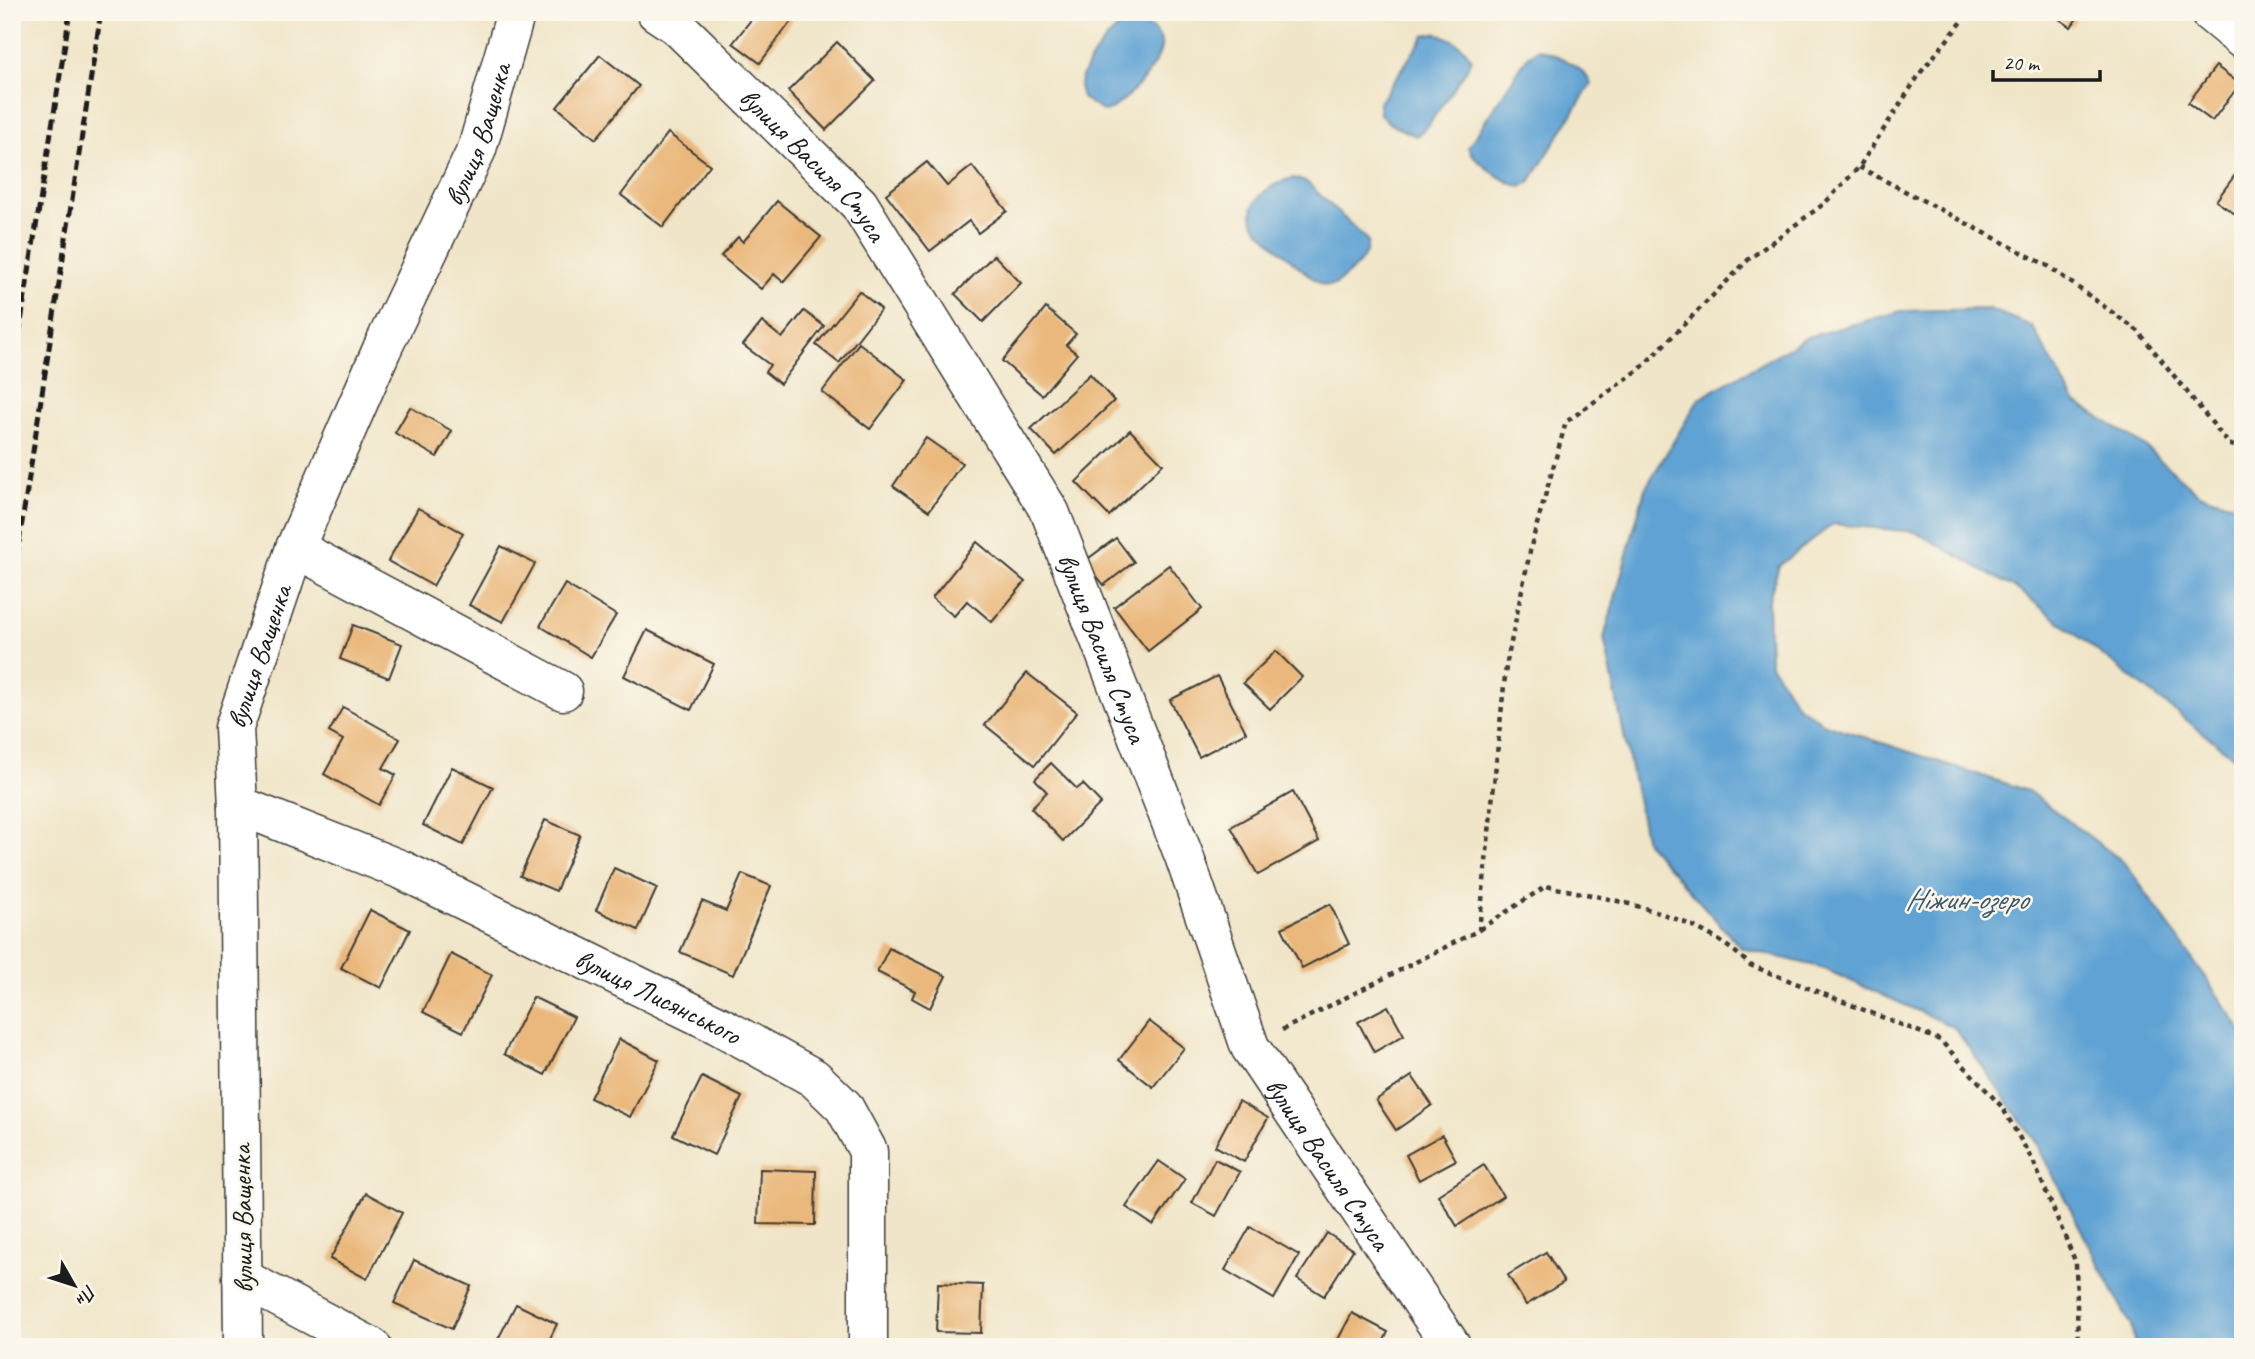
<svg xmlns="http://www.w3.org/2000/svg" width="2255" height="1359" font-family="Caveat,sans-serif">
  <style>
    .water { fill: #5ea2d3; stroke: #3d5f78; stroke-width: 2 }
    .building { fill: #eab87c }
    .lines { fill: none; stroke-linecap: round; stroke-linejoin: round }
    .minor-casing { stroke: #3c3a36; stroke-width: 41 }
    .path { stroke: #3c3a36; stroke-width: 4.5; stroke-dasharray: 5 5; stroke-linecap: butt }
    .minor { stroke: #fff; stroke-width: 38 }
    .rail { stroke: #1c1c1c; stroke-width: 5; stroke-dasharray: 10 5; stroke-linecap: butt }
    .labels { text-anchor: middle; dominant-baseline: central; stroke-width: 5; stroke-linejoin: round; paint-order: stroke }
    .street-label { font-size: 28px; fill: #1c1c1c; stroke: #fbf7ec }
    .water-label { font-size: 30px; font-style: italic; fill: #3a586e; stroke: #fbf7ec }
  </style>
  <rect width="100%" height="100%" fill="#fbf7ec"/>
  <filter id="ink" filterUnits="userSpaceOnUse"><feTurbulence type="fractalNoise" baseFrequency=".0143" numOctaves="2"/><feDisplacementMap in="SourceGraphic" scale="14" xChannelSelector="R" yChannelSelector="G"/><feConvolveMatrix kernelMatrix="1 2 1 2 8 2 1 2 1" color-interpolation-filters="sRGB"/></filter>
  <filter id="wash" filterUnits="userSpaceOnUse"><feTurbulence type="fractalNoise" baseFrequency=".00686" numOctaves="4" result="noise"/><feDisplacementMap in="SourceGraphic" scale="28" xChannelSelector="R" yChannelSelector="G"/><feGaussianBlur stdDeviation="1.57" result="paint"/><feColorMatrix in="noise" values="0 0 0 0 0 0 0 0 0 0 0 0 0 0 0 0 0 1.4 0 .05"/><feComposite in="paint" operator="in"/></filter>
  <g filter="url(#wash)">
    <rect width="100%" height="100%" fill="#f0e5c8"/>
    <g class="water">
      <path d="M1132 17C1142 22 1159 29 1161 42 1165 60 1122 108 1104 112L1082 98 1079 86C1086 60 1109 32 1132 17Z"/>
      <path d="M1435 33C1450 37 1464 44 1471 59L1467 69 1427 127 1416 136 1390 124 1380 114 1379 103 1425 35Z"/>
      <path d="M1539 49C1557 55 1584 66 1591 84L1530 182 1521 187C1504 182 1475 163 1468 147L1528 56Z"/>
      <path d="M1294 178 1308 183 1367 240C1370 260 1349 272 1335 285 1332 285 1328 286 1324 285 1313 281 1256 231 1253 220 1246 198 1278 180 1294 178Z"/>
      <polygon points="1989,309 2032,326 2074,401 2143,445 2199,494 2243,507 2243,764 2021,592 1915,532 1833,524 1779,566 1768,602 1770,663 1797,705 1825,724 2028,791 2125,863 2232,1016 2243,1033 2243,1347 2136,1347 2131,1326 2034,1139 1954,1027 1820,967 1741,948 1646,842 1604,638 1645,489 1699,399 1807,337 1901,311"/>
    </g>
    <g id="blocks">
      <g class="building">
        <polygon points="757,12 798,12 760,63 733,43"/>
        <polygon points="2049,12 2081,12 2071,27"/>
        <polygon points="837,42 875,81 826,130 788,91"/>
        <polygon points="600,55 639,86 596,139 557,107"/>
        <polygon points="2216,66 2240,84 2212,121 2188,103"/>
        <polygon points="668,133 710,165 663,227 621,195"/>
        <polygon points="927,162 947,186 972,166 1007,211 978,233 969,221 930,251 886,194"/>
        <polygon points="2243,164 2243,216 2241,218 2216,201"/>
        <polygon points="777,201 821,237 783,282 774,274 761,289 721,256 738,237 743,242"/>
        <polygon points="994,255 1021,283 983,322 955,294"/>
        <polygon points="859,291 881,309 839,363 816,345"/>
        <polygon points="1046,308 1076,334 1066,345 1077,354 1042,395 1002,361"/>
        <polygon points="804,311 824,326 780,384 765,372 770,365 743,345 762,322 782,338"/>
        <polygon points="859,343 907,380 870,429 822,392"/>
        <polygon points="1090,374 1114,401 1056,455 1031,429"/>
        <polygon points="410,407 452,431 437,457 395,433"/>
        <polygon points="1130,430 1163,464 1109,516 1076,482"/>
        <polygon points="926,438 962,463 929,511 893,486"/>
        <polygon points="418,508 463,533 433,586 388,561"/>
        <polygon points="1116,538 1134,562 1104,585 1085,561"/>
        <polygon points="977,542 1025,582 992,622 967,601 954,616 932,598"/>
        <polygon points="501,546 535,564 503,622 469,605"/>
        <polygon points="1169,565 1202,609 1148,651 1114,607"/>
        <polygon points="565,584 616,615 591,657 540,626"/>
        <polygon points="353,625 402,644 389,678 340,659"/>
        <polygon points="647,630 714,664 691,710 624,676"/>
        <polygon points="1276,651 1302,677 1270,709 1243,683"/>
        <polygon points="1027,673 1077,712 1035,765 985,725"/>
        <polygon points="1217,676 1246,732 1199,757 1170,700"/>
        <polygon points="343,707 400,739 383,768 396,775 379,805 324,774 343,740 329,732"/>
        <polygon points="1051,763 1077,789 1083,784 1101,803 1063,841 1031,808 1047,792 1035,779"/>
        <polygon points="452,767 493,787 463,845 423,825"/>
        <polygon points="1293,792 1319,841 1258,875 1231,827"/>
        <polygon points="545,820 580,835 556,891 520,876"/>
        <polygon points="614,868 657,888 638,930 596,910"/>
        <polygon points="742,874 771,886 733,975 680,952 702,901 726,911"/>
        <polygon points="1330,904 1349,944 1302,968 1282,928"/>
        <polygon points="370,910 410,930 381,988 341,968"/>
        <polygon points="889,948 946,976 930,1008 912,998 915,991 877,972"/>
        <polygon points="451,954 492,975 463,1032 423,1012"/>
        <polygon points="533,997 574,1017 545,1075 504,1054"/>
        <polygon points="1388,1006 1404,1035 1374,1052 1358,1022"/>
        <polygon points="1149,1021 1184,1048 1153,1087 1119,1060"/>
        <polygon points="619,1039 659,1060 630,1117 590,1098"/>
        <polygon points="1412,1076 1432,1105 1396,1130 1376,1100"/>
        <polygon points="702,1077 742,1097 714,1155 673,1135"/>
        <polygon points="1239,1101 1268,1118 1244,1162 1215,1146"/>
        <polygon points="1442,1135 1456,1160 1419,1180 1406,1155"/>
        <polygon points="1215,1159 1240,1172 1216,1216 1192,1203"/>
        <polygon points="1159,1161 1185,1179 1153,1225 1126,1207"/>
        <polygon points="1484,1165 1503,1196 1457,1226 1438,1195"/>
        <polygon points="760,1169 816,1171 815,1225 758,1224"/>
        <polygon points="366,1193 402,1213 367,1279 330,1259"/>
        <polygon points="1250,1227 1299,1255 1274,1299 1225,1270"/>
        <polygon points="1327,1233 1353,1250 1324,1296 1297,1279"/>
        <polygon points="1546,1252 1564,1282 1526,1305 1508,1275"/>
        <polygon points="414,1260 471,1286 452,1329 394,1303"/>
        <polygon points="938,1283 983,1285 981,1333 936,1332"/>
        <polygon points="516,1304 557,1324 546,1347 494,1347"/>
        <polygon points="1352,1313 1388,1332 1381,1347 1334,1347"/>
      </g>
    </g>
  </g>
  <g filter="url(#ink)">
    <use href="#blocks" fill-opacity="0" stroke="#3c3a36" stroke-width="2"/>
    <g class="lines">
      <g class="minor-casing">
        <g id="minor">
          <path id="s1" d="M656 12 677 26 859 204 1050 512 1184 856 1250 1047 1452 1347"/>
          <polyline points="2209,12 2243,40"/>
          <polyline points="295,548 563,691"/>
          <path id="s2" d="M238 805 402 870 718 1025 814 1078 844 1107 868 1151V1347"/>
          <polyline points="242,1278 372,1347"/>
          <path id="s3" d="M243 1347 238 805 234 728 295 548 382 349 477 149 516 12"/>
        </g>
      </g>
      <g class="path">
        <polyline points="1859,167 2048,266 2138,331 2229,444 2243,450"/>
        <path d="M1480 929 1546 886C1616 900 1697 913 1750 965L1940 1040 2002 1107 2034 1163 2076 1263 2078 1347"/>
        <polyline points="1282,1030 1479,930 1506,666 1532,542 1566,422 1640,369 1749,259 1825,203 1859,167 1921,72 1970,12"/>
      </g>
      <use href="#minor" class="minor"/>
      <g class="rail">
        <polyline points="12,29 15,12"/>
        <polyline points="12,379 70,12"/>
        <polyline points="12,587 101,12"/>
      </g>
    </g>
  </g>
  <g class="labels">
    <g class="street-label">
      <text stroke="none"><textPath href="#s3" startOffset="1262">вулиця Ващенка</textPath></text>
      <text stroke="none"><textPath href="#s1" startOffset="220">вулиця Василя Стуса</textPath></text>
      <text stroke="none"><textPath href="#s1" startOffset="788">вулиця Василя Стуса</textPath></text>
      <text stroke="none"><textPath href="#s3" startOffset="695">вулиця Ващенка</textPath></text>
      <text stroke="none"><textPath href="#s2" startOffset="462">вулиця Лисянського</textPath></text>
      <text stroke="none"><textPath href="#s1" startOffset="1354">вулиця Василя Стуса</textPath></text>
      <text transform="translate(242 1219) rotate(-91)">вулиця Ващенка</text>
    </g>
    <g class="water-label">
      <text x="1966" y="899">Ніжин-озеро</text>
    </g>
  </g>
  <rect width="2255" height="1359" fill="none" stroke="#fbf7ec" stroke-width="42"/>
  <g transform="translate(74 1285) rotate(129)" stroke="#fbf7ec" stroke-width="5" paint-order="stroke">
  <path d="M0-5L12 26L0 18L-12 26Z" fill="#1c1c1c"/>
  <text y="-10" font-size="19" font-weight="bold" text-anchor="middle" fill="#1c1c1c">Пн</text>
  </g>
  <path d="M1993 70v10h107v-10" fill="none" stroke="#1c1c1c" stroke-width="3.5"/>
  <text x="2003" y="70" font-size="21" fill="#1c1c1c" stroke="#fbf7ec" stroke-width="5" paint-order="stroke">20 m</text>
</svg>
